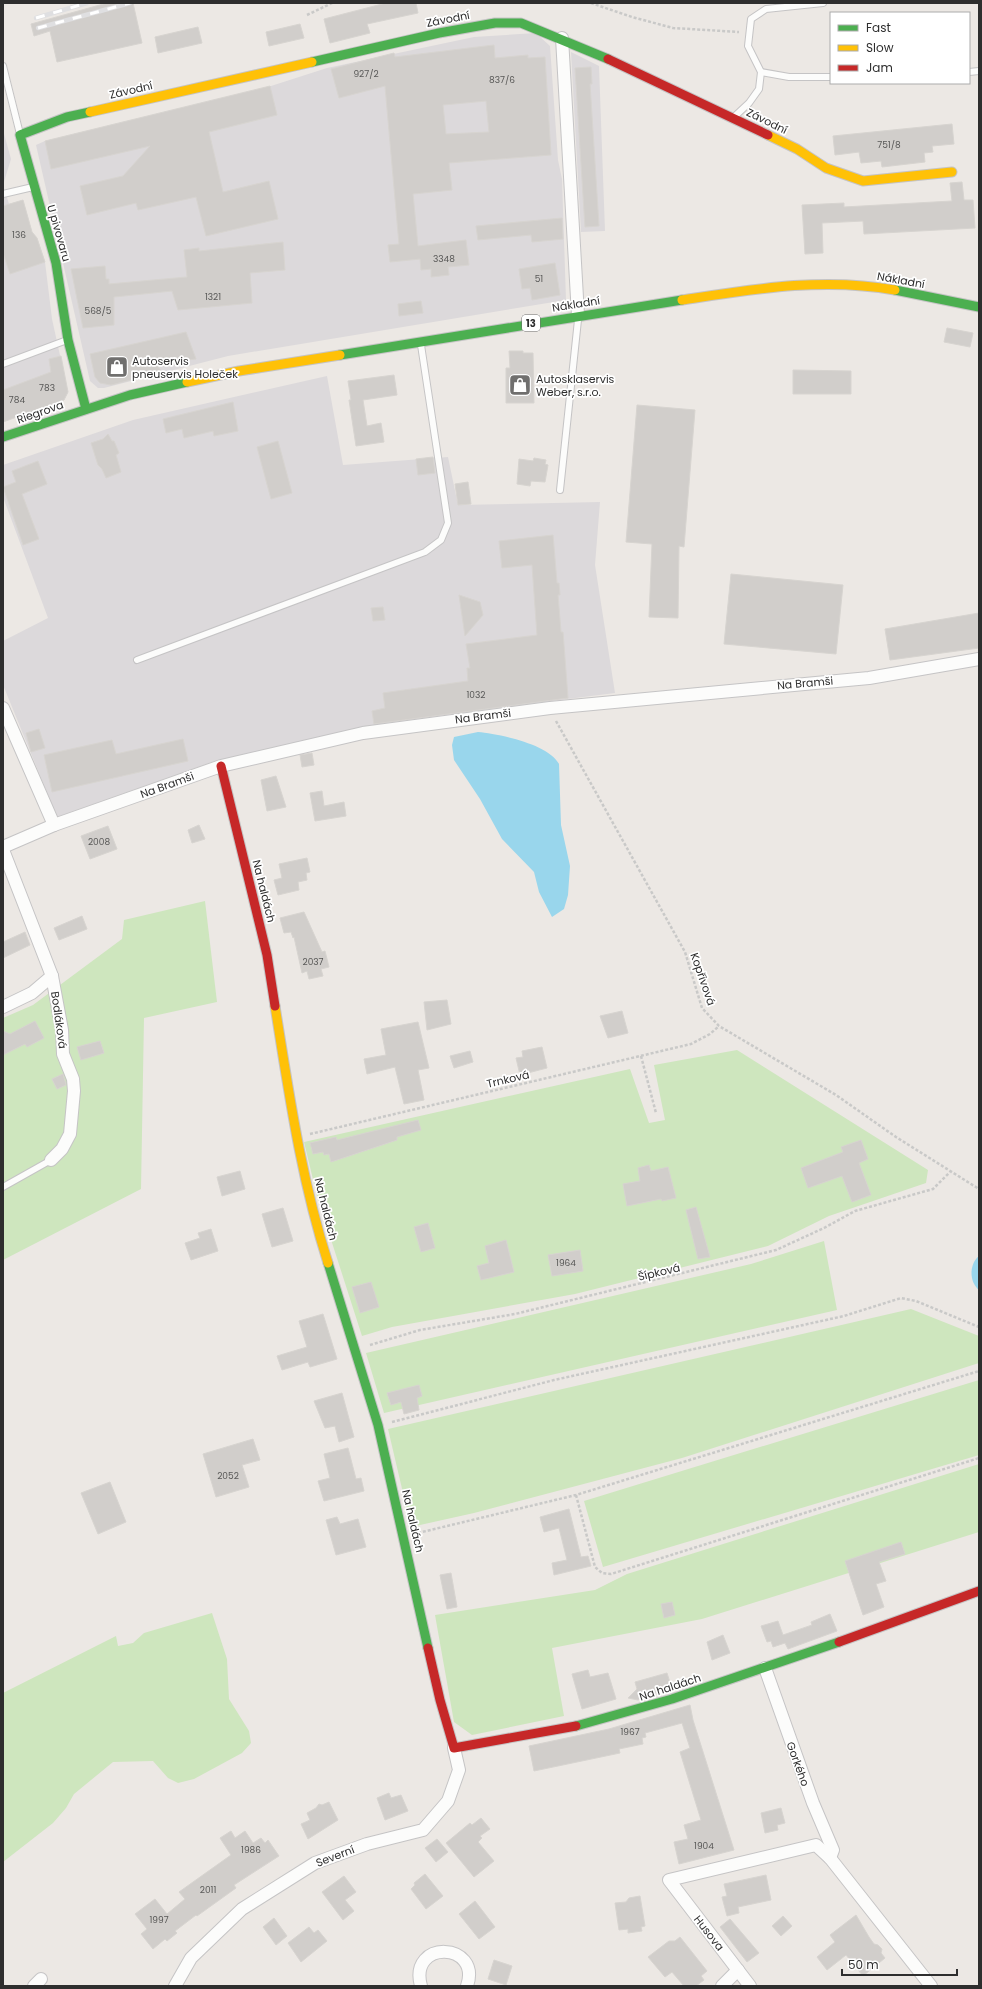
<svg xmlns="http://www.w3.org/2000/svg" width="982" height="1989" font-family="Poppins,sans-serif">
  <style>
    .industrial { fill: #dcd9db }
    .green { fill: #cee6be }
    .water { fill: #99d6ec }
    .building { fill: #d1cecb; stroke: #d7d4d0; fill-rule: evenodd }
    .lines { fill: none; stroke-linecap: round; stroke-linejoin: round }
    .lane-casing { stroke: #c5c4c5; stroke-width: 8 }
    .street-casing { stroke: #c5c4c5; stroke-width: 14 }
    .fast-casing { stroke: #c5c4c5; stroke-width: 11 }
    .slow-casing { stroke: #c5c4c5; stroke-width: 11 }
    .jam-casing { stroke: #c5c4c5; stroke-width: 11 }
    .path { stroke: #c9c9c8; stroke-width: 2.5; stroke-dasharray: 3 2; stroke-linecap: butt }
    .lane { stroke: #fcfcfb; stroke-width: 6 }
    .street { stroke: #fcfcfb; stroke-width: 12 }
    .fast { stroke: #4caf50; stroke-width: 9 }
    .slow { stroke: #ffc107; stroke-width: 9 }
    .jam { stroke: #c62828; stroke-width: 9 }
    .rail-casing { stroke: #dfdfe1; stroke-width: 4.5 }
    .rail { stroke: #fff; stroke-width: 3; stroke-dasharray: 9; stroke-linecap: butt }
    .labels { text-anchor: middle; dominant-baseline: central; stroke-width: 3.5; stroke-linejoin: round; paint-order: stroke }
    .number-label { font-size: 9px; fill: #585857 }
    .shield { fill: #fff; stroke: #6d6d6d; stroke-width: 1 }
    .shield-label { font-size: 10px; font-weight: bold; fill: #2e2e2e }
    .street-label { font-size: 11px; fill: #2e2e2e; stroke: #fff }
    .poi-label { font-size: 11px; fill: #2e2e2e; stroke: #fff; text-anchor: start }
  </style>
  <rect width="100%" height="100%" fill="#ece8e4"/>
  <g class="industrial">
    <polygon points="536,33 550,46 558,160 562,179 566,300 228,356 104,388 98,388 90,381 36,145 45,141 271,86 327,68 474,37"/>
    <polygon points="571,52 599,66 605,231 581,232"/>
    <polygon points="3,130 11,159 3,185 9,204 23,200 32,232 37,238 45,262 52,319 68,392 64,400 3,422"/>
    <polygon points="327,376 343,465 448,457 458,505 600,502 595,565 615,693 394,721 212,762 57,817 3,685 3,641 48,618 3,497 3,465 133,420"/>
  </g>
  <g class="green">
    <polygon points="205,901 217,1002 144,1018 141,1189 3,1260 3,1018 33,1005 122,939 124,920"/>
    <polygon points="737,1050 928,1170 926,1183 829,1216 768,1246 575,1294 392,1327 362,1336 317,1196 304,1142 630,1069 649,1123 665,1120 654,1065"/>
    <polygon points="824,1241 837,1310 384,1413 366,1353 751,1264"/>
    <polygon points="911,1309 979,1336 979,1363 682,1458 474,1513 411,1527 388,1429"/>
    <polygon points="979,1380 979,1455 603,1567 584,1501"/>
    <polygon points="979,1464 979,1532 702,1619 552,1648 564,1716 472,1735 454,1722 435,1615 595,1590 627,1574"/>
    <polygon points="212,1613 227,1659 229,1699 249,1731 251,1743 242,1753 194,1779 178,1783 168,1778 153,1761 113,1762 74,1794 66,1808 53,1823 3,1862 3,1693 116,1636 118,1646 133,1643 144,1633"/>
  </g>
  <g class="water">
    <path d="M478 732C499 734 549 744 559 764L561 825 570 866 568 895 564 909 552 917 539 892 534 872 502 839 480 799 454 760 452 745 454 737Z"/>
    <path d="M979 1256V1290C969 1282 969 1264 979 1256Z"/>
  </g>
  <g class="building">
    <polygon points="107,3 133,3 142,43 57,62 50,31 34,36 31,24"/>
    <polygon points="386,3 416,3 418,13 367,24 370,33 330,43 324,19"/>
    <polygon points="300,24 304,38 269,46 266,32"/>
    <polygon points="198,27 202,43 158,53 155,37"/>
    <path d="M494 45 495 58 528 55V58L545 57 551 155 449 163 452 190 413 194 418 246 466 240 469 265 448 267 449 275 431 277V269L421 270 420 259 390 262 388 245 399 244 385 86 339 98 331 69 394 53 395 57ZM486 101 489 132 446 134 443 105Z"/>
    <polygon points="591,67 592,84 590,84 599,226 585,227 575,68"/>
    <polygon points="270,86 277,115 209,132 223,192 269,181 278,219 206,236 196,197 138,210 136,203 87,215 80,186 123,176 150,146 51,169 45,141"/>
    <polygon points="952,124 954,144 932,146 933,152 924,153 925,162 882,167 881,161 861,163 859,152 835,155 833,136"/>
    <polygon points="962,182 964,200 973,200 975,228 864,234 863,221 822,223 823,253 805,254 802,205 844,203 844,207 952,201 950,183"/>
    <polygon points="23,200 32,232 37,238 45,262 10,274 3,253 3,206"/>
    <polygon points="562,218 563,239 532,242 531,235 478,240 476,226"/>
    <polygon points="283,242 285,270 250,273 252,303 178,310 172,291 114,297 114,325 83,328 71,269 105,266 106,279 109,279 109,284 187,277 184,250 199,248 199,251"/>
    <polygon points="555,263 560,295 532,300 530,288 522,289 519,269"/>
    <polygon points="421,301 423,313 399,316 398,304"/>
    <polygon points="947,328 973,333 970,347 944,342"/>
    <polygon points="186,332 196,359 155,363 162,372 111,385 100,383 95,377 90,354"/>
    <polygon points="509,351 523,351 523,353 533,353 534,403 506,403 506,368 510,368"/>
    <polygon points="61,356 68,392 64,400 3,422 3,390 51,372 49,359"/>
    <polygon points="793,370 851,371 851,394 793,394"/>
    <polygon points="394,375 397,395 363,400 367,426 381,423 384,442 356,446 349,400 351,400 348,381"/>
    <polygon points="233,402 238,431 214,436 213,431 184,438 182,429 166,433 163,419"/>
    <polygon points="637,405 695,410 684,547 679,546 678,618 649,617 652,544 626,542"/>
    <polygon points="108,434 112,441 114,441 119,453 116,455 121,472 106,478 102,469 98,465 91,443 103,439"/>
    <polygon points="278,441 292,493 271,499 257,447"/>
    <polygon points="433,457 435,473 418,475 416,459"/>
    <polygon points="534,458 546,460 545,464 548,465 545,482 531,481 530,486 517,484 519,459 533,461"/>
    <polygon points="38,461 47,484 22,494 39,539 23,545 3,487 16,482 12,471"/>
    <polygon points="468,482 471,504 458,505 455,484"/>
    <polygon points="553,535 557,583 559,583 560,595 558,595 561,632 563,632 568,698 374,724 372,711 385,708 383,693 468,681 467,668 470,668 466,644 537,635 532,565 502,568 499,541"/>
    <polygon points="731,574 843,585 836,654 724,644"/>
    <polygon points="459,595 480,602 483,615 465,636"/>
    <polygon points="383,607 385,620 373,621 371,608"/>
    <polygon points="979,613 979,648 890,660 885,629"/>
    <polygon points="39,729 45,748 31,752 26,733"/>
    <polygon points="183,739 188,761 52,792 44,755 112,740 116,754"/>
    <polygon points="312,753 314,765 302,767 300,755"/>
    <polygon points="276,776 286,807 267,811 261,780"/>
    <polygon points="322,791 324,806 344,802 346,816 315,821 310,793"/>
    <polygon points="199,825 205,839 192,843 188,830"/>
    <polygon points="108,826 117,849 90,859 81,836"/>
    <polygon points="307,858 310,872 306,873 307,880 298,882 299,890 278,895 274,880 282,878 279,864"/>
    <polygon points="304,912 322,952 325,951 329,967 321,969 323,976 309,979 307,971 302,973 294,937 293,938 291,932 284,933 280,918"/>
    <polygon points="82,916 87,929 59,940 54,928"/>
    <polygon points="25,932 30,945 3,958 3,942"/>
    <polygon points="447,1000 451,1024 427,1030 424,1002"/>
    <polygon points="622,1011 628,1033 608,1038 600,1016"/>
    <polygon points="35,1021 44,1038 27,1047 25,1044 3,1055 3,1031 10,1034"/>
    <polygon points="418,1022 429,1068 418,1070 424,1100 404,1104 395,1067 367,1074 364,1059 386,1055 381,1029"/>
    <polygon points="100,1041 104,1053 81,1060 77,1047"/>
    <polygon points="542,1047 547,1068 520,1075 516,1058 523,1057 522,1051"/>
    <polygon points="470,1051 473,1062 454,1068 450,1056"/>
    <polygon points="63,1074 66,1085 57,1089 52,1079"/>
    <polygon points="418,1120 421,1130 397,1137 397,1140 331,1162 329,1154 324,1155 323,1152 313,1154 310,1143 336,1137 337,1140"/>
    <polygon points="861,1140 868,1159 859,1163 871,1195 852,1202 842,1176 808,1188 801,1168 843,1152 841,1147"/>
    <polygon points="649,1165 651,1171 668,1167 676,1198 662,1201 661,1199 627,1206 623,1184 640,1181 638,1168"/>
    <polygon points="240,1171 245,1189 222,1196 217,1177"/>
    <polygon points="696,1207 710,1257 698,1259 686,1210"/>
    <polygon points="283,1208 293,1241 272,1247 262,1214"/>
    <polygon points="428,1223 435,1248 421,1252 414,1227"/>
    <polygon points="211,1229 218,1251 191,1260 185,1243 200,1238 198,1233"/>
    <polygon points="506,1240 514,1272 481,1280 477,1266 489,1263 485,1246"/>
    <polygon points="580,1250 583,1271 552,1276 548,1255"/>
    <polygon points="371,1282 379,1307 360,1313 352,1287"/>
    <polygon points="323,1314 337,1359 310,1367 308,1362 282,1370 277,1356 307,1347 299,1321"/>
    <polygon points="419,1385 422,1396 417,1398 419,1410 404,1414 401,1402 391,1405 387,1393"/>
    <polygon points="342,1393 354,1437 339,1442 335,1426 325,1428 314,1401"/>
    <polygon points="253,1439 260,1460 242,1465 249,1487 216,1497 203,1454"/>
    <polygon points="348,1448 356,1479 361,1478 364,1491 324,1501 318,1481 330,1478 324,1454"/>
    <polygon points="110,1482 126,1522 98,1534 81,1493"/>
    <polygon points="569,1509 581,1557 588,1556 591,1566 554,1575 552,1563 567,1560 559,1528 544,1532 540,1517"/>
    <polygon points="337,1517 340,1524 358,1519 366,1547 336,1555 326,1520"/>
    <polygon points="901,1542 905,1554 879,1562 886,1581 876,1584 884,1607 863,1615 845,1561"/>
    <polygon points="451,1573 457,1607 447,1609 440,1575"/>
    <polygon points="672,1602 675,1615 664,1618 661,1604"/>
    <polygon points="830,1614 837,1631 788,1649 785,1643 773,1647 771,1641 767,1642 761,1626 778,1621 783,1635 812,1625 811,1622"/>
    <polygon points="723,1635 730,1653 712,1660 707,1642"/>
    <polygon points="588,1670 590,1677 608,1673 616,1699 582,1709 572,1674"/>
    <polygon points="667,1673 672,1689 638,1700 628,1698 637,1689 635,1682"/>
    <polygon points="690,1705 693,1720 734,1850 679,1864 674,1842 688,1839 684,1825 701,1820 680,1752 690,1748 682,1723 645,1733 646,1737 642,1738 643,1744 619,1749 620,1753 534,1771 529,1746 609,1729"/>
    <polygon points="389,1793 391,1798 401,1795 408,1811 385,1820 377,1798"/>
    <polygon points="329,1802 338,1820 308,1839 301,1824 310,1820 307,1813 316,1808 319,1804 322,1805"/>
    <polygon points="781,1808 785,1823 777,1825 778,1830 765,1833 761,1813"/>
    <polygon points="481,1818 490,1829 480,1836 482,1838 478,1842 494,1861 474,1877 446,1843 470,1823 472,1825"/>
    <polygon points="231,1831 235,1838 245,1831 253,1843 261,1838 265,1843 268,1840 279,1856 234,1885 236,1888 197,1916 196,1915 175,1931 177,1933 167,1941 165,1939 153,1949 141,1934 147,1929 135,1914 155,1899 167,1914 185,1899 179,1892 231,1855 220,1838"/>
    <polygon points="437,1839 448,1852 436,1862 425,1848"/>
    <polygon points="425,1874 443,1896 426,1909 411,1889 415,1885 414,1883"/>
    <polygon points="766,1875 771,1900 738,1907 739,1913 727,1916 722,1897 727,1896 724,1884"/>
    <polygon points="344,1876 356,1892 345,1900 354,1911 343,1920 322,1892"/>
    <polygon points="640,1896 645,1926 641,1927 642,1931 628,1933 628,1929 619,1930 615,1903 626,1902 629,1898"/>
    <polygon points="475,1901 495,1927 479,1939 459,1914"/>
    <polygon points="856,1915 869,1937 874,1944 878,1945 882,1949 881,1953 885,1958 863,1976 846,1955 827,1970 817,1957 835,1942 830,1935"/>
    <polygon points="783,1916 792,1926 781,1936 772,1926"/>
    <polygon points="274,1918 287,1936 276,1945 263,1927"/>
    <polygon points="730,1919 759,1953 747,1962 720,1927"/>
    <polygon points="309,1927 314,1933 318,1930 327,1941 301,1962 288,1943"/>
    <polygon points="680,1937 707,1971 701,1976 704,1980 696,1986 684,1986 672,1972 665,1977 648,1957 669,1941 675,1941"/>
    <polygon points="494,1960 512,1966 506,1985 488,1979"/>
  </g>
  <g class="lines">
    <g class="lane-casing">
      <g id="lane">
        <polyline points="3,66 20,134"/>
        <polyline points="761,72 789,77 831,77"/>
        <polyline points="969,72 979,71"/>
        <polyline points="734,117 749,103 759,89 761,72 748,46 751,19 766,9 823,3"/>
        <polyline points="3,194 33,187"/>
        <polyline points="3,364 67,340"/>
        <polyline points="560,490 578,320"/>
        <polyline points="137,660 425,552 441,540 448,523 421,345"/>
        <polyline points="3,1187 51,1160"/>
      </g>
    </g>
    <g class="street-casing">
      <g id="street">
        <polyline points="562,38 578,315"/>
        <polyline points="3,708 54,825"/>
        <polyline points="3,847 54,825 221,766 363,733 550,708 869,678 979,659"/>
        <polyline points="3,850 52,976 62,1030 63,1054 73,1079 74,1091 70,1134 62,1149 51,1160"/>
        <polyline points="3,1007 32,993 52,976"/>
        <polyline points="765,1668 813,1803 833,1850 830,1858"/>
        <polyline points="34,1986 41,1979"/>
        <polyline points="175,1986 191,1958 242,1909 315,1863 367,1844 423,1830 448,1801 459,1770 454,1748"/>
        <path d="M421 1986C408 1939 482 1942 467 1986"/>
        <polyline points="722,1986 738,1970"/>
        <polyline points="750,1986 669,1880 816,1845 830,1858 931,1986"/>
      </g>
    </g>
    <g class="fast-casing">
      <g id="fast">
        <polyline points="312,62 439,33 495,23 521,23 608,59"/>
        <polyline points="895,290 979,307"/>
        <polyline points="340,355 682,300"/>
        <polyline points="86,409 68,340 56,263 20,135 67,117 90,112"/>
        <polyline points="3,437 130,395 187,382"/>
        <polyline points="328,1263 378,1425 428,1648"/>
        <polyline points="576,1726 672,1699 839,1642"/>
      </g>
    </g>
    <g class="slow-casing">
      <g id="slow">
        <polyline points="90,112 312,62"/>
        <polyline points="768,135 797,149 826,168 863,181 952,172"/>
        <path d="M682 300C754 289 823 277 895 290"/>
        <polyline points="187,382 239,371 340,355"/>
        <path d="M275 1006C289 1093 301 1179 328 1263"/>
      </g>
    </g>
    <g class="jam-casing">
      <g id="jam">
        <polyline points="608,59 768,135"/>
        <polyline points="221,766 267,955 275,1006"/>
        <polyline points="839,1642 979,1591"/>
        <polyline points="428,1648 440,1700 454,1748 576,1726"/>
      </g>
    </g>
    <g class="path">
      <polyline points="591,3 632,17 673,28 739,32"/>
      <polyline points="307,15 332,3"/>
      <polyline points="556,721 685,952 702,1008 719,1026 836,1095 896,1137 979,1189"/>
      <polyline points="641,1056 656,1113"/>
      <polyline points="310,1134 691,1044 710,1034 719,1026"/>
      <polyline points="370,1345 420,1330 515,1314 776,1250 824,1228 855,1211 933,1189 950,1172"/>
      <polyline points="392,1422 554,1380 844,1316 901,1298 916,1301 979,1327"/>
      <polyline points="576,1495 595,1567 602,1573 611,1574 979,1458"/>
      <polyline points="418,1533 576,1495 979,1371"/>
    </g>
    <use href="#lane" class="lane"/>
    <use href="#street" class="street"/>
    <use href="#fast" class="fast"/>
    <use href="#slow" class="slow"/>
    <use href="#jam" class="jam"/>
    <g class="rail-casing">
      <g id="rail">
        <polyline points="36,18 87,3"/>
        <polyline points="38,28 130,3"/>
      </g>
    </g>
    <use href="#rail" class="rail"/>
  </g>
  <defs>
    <g id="shop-square" transform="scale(1.15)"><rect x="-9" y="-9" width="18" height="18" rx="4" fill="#706f6e" stroke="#fff"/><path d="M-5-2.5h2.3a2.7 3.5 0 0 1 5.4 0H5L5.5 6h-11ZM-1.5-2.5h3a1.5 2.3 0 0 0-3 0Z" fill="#fff"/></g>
  </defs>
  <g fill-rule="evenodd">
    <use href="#shop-square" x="117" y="367"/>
    <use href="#shop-square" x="520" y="385"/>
  </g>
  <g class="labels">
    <g class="number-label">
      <text x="366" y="74">927/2</text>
      <text x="502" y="80">837/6</text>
      <text x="889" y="145">751/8</text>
      <text x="19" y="235">136</text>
      <text x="444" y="259">3348</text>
      <text x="539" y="279">51</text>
      <text x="213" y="297">1321</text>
      <text x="98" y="311">568/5</text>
      <text x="47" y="388">783</text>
      <text x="17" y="400">784</text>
      <text x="476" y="695">1032</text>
      <text x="99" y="842">2008</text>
      <text x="313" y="962">2037</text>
      <text x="566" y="1263">1964</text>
      <text x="228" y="1476">2052</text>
      <text x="630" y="1732">1967</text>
      <text x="704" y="1846">1904</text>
      <text x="251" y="1850">1986</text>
      <text x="208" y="1890">2011</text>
      <text x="159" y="1920">1997</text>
    </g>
    <rect class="shield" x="522" y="315" width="18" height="16" rx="3"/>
    <g class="shield-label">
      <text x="531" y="323">13</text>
    </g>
    <g class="street-label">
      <text transform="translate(448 19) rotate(-11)">Závodní</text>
      <text transform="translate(131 90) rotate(-13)">Závodní</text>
      <text transform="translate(767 121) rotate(26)">Závodní</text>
      <text transform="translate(59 233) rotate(74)">U pivovaru</text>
      <text transform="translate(901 280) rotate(10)">Nákladní</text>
      <text transform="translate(576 304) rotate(-9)">Nákladní</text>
      <text transform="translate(40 412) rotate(-19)">Riegrova</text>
      <text transform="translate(805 683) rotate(-5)">Na Bramši</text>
      <text transform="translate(483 716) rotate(-7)">Na Bramši</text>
      <text transform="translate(167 785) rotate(-20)">Na Bramši</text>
      <text transform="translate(264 891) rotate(76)">Na haldách</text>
      <text transform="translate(703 979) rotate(71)">Kopřivová</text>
      <text transform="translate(59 1020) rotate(82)">Bodláková</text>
      <text transform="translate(508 1079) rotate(-13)">Trnková</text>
      <text transform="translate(326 1209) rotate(76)">Na haldách</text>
      <text transform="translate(659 1272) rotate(-13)">Šípková</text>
      <text transform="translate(413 1521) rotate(77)">Na haldách</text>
      <text transform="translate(670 1687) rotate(-18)">Na haldách</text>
      <text transform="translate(798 1764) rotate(70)">Gorkého</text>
      <text transform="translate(335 1856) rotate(-21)">Severní</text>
      <text transform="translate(709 1933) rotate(52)">Husova</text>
    </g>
    <g class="poi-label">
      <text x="132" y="361">Autoservis<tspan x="132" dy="13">pneuservis Holeček</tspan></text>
      <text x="536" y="379">Autosklaservis<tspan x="536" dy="13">Weber, s.r.o.</tspan></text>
    </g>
  </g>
  <rect width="982" height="1989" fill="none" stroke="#2e2e2e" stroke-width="8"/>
  <rect x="830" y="12" width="140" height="72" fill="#ffffff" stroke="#ababab"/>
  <rect x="838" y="25" width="20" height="6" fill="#4caf50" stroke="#ababab"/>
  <text x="866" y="32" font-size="12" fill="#2e2e2e">Fast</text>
  <rect x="838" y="45" width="20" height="6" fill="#ffc107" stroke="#ababab"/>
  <text x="866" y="52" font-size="12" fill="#2e2e2e">Slow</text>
  <rect x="838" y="65" width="20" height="6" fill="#c62828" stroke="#ababab"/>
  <text x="866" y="72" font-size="12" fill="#2e2e2e">Jam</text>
  <path d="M842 1969v6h115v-6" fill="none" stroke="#2e2e2e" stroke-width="2"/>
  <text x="848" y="1969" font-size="12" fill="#2e2e2e" stroke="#ffffff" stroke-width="3" paint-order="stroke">50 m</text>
</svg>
